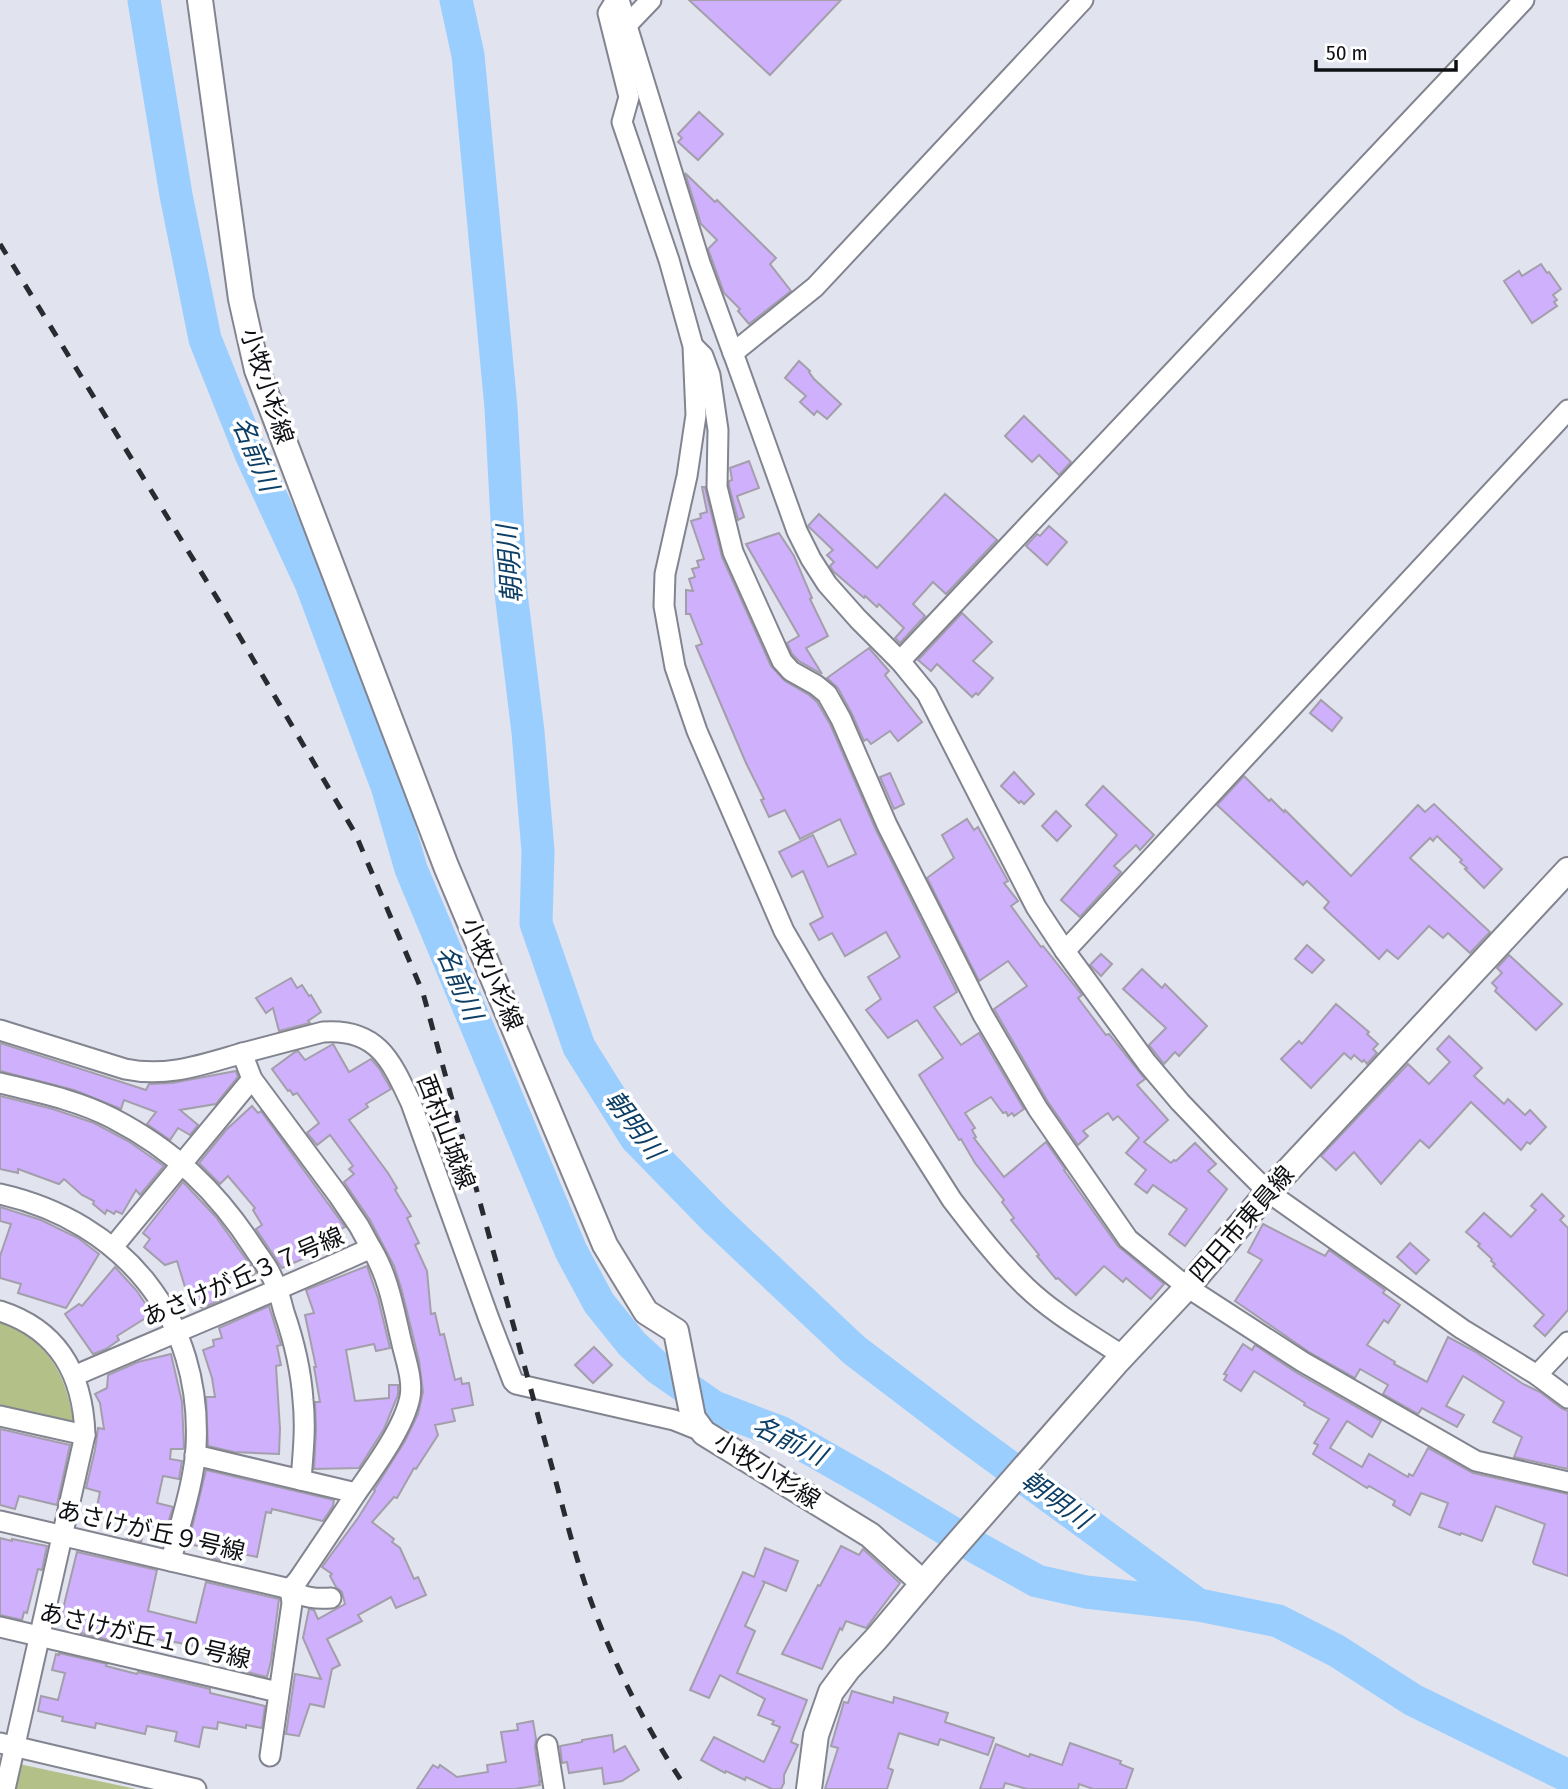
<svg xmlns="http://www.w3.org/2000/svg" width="1568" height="1789" font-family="'Fira Sans Condensed','Noto Sans JP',sans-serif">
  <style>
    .green { fill: #b3c188 }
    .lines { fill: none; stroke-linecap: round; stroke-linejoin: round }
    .river { stroke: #9aceff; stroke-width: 33 }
    .building { fill: #ceb0fc; stroke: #a39faa; stroke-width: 2 }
    .minor-casing { stroke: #82848f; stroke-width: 23 }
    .major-casing { stroke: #82848f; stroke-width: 28 }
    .minor { stroke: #fff; stroke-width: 19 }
    .major { stroke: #fff; stroke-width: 24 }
    .rail { stroke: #2a2b31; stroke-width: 5; stroke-dasharray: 12 12; stroke-linecap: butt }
    .labels { text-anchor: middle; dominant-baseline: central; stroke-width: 7; stroke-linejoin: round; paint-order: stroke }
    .street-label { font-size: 24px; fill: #0f1014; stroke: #fff }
    .water-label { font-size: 26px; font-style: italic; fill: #0d3e65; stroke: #fff }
  </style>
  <rect width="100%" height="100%" fill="#e1e3ef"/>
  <g class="green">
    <path d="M0 1321C47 1341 65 1371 73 1420L67 1427 0 1411Z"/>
    <polygon points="19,1764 136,1789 13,1789"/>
  </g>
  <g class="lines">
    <g class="river">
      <polyline points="144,0 176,195 205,339 251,454 311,583 387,786 411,869 571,1251 599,1303 632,1344 658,1368 714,1407 782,1433 870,1483 979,1549 1037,1581 1086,1592 1199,1605 1278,1621 1337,1651 1413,1700 1568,1776"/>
      <polyline points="456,0 468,55 501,408 511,593 528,732 538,851 536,923 579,1047 636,1138 714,1218 854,1350 963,1433 1197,1604"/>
    </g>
  </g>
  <g class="building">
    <polygon points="689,0 841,0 770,75"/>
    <polygon points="699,112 723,134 698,160 678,142 682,138 678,134"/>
    <polygon points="685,173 715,202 717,200 776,258 770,264 791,291 749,324 738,311 740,309 724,293 708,249 717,240 701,224"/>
    <polygon points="1541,264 1547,273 1549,272 1561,289 1553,295 1557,300 1554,302 1557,306 1532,323 1504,281 1519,271 1522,276"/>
    <polygon points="799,361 810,371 809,372 814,379 841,404 827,419 817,411 814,415 800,402 806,396 785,378"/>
    <polygon points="1024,416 1071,462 1059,475 1039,455 1032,462 1005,436"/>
    <polygon points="749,461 759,488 737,496 744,517 738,520 729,486 729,481 732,480 730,468"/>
    <polygon points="702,487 705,487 722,557 771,666 785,681 809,695 817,702 830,724 876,830 957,992 934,1007 961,1045 979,1033 1024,1109 1014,1116 1012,1113 1008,1116 1006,1112 1003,1113 991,1097 965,1113 975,1128 972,1130 976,1137 974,1138 1004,1177 1046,1142 1065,1169 1064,1170 1118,1246 1164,1284 1151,1299 1126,1278 1123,1282 1104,1266 1076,1295 1058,1278 1056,1279 1037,1256 1039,1255 1011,1220 1014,1218 1002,1202 1004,1200 975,1163 961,1139 959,1140 919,1075 943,1058 917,1020 888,1038 866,1010 881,999 868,977 900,957 886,932 845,956 832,933 819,940 810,924 823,917 803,871 792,877 779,852 813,835 828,867 856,854 840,819 800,839 785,810 769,817 761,800 764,799 746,763 696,646 702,644 690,614 686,614 686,590 693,591 689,579 695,577 692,569 699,567 697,561 704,559 691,521 701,518 700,514 707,512"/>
    <polygon points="945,494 997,540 946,594 933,582 913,604 925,616 900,643 895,638 904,628 879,604 877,607 865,596 864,598 833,571 830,566 834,562 827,555 833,550 808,526 819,514 877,568"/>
    <polygon points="1049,526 1067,542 1047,565 1026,546 1037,534 1040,536"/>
    <polygon points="779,533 794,556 812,598 810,599 828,636 806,648 822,674 799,661 792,654 787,643 799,636 746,544"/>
    <polygon points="962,613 992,642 973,661 993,678 978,695 976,693 972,697 937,664 931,671 918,660"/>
    <polygon points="869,648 889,671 885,675 922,722 898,741 890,731 871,744 867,739 864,741 852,714 838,688 827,678"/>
    <polygon points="1321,700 1342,718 1332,731 1310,713"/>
    <polygon points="1014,772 1034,794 1024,804 1021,801 1019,803 1001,786"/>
    <polygon points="890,773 904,804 894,809 880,777"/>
    <polygon points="1244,776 1269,801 1271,799 1284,812 1285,810 1351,876 1418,805 1425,812 1434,804 1502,869 1484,888 1465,869 1467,868 1460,862 1462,860 1437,836 1433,841 1430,838 1410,858 1490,932 1470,953 1448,933 1443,938 1429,926 1398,959 1387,950 1379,959 1324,908 1329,902 1307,881 1303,885 1217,805"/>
    <polygon points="1103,786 1154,835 1140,850 1136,845 1114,866 1121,872 1080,917 1061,900 1117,835 1086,805"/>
    <polygon points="1056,811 1071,826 1057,841 1042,826"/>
    <polygon points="967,819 974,830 978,827 1008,881 1004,883 1018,901 1011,906 1041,947 1043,946 1082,995 1078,998 1106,1035 1109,1034 1145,1079 1137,1085 1168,1120 1144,1142 1171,1163 1174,1160 1176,1161 1195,1143 1216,1164 1208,1171 1227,1189 1185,1246 1169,1234 1187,1209 1153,1185 1147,1193 1135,1184 1146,1170 1126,1153 1139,1138 1118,1116 1113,1120 1108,1113 1083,1131 1088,1136 1078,1145 1048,1102 994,1009 1027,986 1008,961 979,981 927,878 954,858 942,835"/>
    <polygon points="1307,945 1324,960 1312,973 1295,959"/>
    <polygon points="1101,954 1112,964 1101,976 1090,965"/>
    <polygon points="1509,955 1562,1004 1536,1030 1495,991 1497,988 1492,983 1502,973 1497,968"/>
    <polygon points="1142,969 1162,988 1165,984 1207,1026 1179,1056 1175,1052 1164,1064 1149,1045 1166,1028 1123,989"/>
    <polygon points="291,978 297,988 302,985 309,996 311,995 321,1012 308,1021 310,1023 279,1031 273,1008 266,1013 256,998"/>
    <polygon points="1336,1004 1369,1032 1367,1034 1378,1044 1373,1049 1377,1053 1367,1064 1364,1060 1362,1062 1354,1055 1351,1059 1344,1053 1311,1088 1281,1059 1299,1041 1302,1044"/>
    <polygon points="1449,1036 1482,1068 1474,1076 1504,1104 1508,1099 1525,1115 1530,1110 1546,1127 1530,1144 1527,1142 1521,1150 1471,1102 1429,1148 1420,1140 1381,1184 1354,1152 1336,1170 1321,1156 1408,1064 1429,1084 1450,1062 1437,1049"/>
    <polygon points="0,1043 146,1090 149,1084 172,1083 236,1071 238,1077 216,1104 180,1110 198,1125 190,1135 178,1128 170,1140 147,1124 156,1112 124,1100 121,1109 74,1090 0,1071"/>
    <polygon points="333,1044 349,1072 371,1059 379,1068 391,1089 366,1104 368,1107 349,1120 388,1173 397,1188 395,1190 411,1216 407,1218 419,1243 415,1245 427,1271 431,1314 435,1313 440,1335 444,1334 455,1380 461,1378 462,1384 469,1383 473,1405 452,1409 455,1421 435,1425 438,1435 416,1469 414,1468 397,1498 394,1497 372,1522 394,1539 392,1542 400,1548 414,1579 418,1577 426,1595 396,1608 391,1597 358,1615 362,1621 327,1639 340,1665 332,1669 324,1707 310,1704 299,1736 286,1734 295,1674 321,1679 303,1638 309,1609 314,1610 318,1619 345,1604 342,1592 336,1587 330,1576 332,1574 322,1567 358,1518 375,1491 374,1490 405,1441 418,1414 423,1392 419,1361 402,1291 394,1266 370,1220 344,1182 354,1174 349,1169 353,1166 330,1135 317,1145 307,1133 319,1123 297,1093 293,1095 290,1090 288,1091 272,1069 295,1052 298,1051 305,1060"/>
    <polygon points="0,1096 53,1109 94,1123 128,1141 164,1166 140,1195 136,1190 122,1214 116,1211 114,1214 107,1210 105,1214 93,1204 94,1201 82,1195 64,1179 59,1184 18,1169 18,1173 0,1169"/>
    <polygon points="252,1106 258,1113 261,1111 345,1227 307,1246 312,1255 282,1268 256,1229 262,1225 253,1210 255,1208 228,1176 220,1184 199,1163 226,1130"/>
    <polygon points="183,1182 216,1217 256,1273 246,1279 246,1277 218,1295 221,1300 202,1308 189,1300 177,1261 165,1265 144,1247 150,1239 143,1233"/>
    <polygon points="1542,1194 1564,1216 1560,1220 1568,1228 1568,1310 1545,1336 1534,1326 1544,1315 1493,1266 1495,1264 1491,1261 1492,1259 1478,1246 1480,1244 1466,1232 1484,1213 1511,1237 1536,1210 1531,1206"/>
    <polygon points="0,1207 41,1220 78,1238 99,1254 66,1308 18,1293 21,1284 0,1278 0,1256 11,1224 0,1221"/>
    <polygon points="1263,1224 1325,1256 1329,1250 1385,1290 1383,1293 1400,1305 1388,1323 1384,1320 1367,1345 1395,1362 1394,1364 1427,1382 1448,1337 1476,1352 1523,1384 1540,1392 1561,1408 1568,1411 1568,1469 1514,1457 1522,1437 1493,1422 1504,1402 1463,1376 1446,1406 1464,1415 1457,1427 1422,1408 1418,1414 1383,1394 1388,1385 1360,1369 1355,1378 1309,1352 1235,1301 1262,1260 1248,1252"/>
    <polygon points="1410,1243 1429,1260 1416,1274 1397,1257"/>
    <polygon points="367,1266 378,1298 390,1348 376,1351 374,1344 346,1350 355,1401 389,1398 389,1385 398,1385 398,1395 384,1429 359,1468 314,1469 316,1430 315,1402 320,1402 314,1367 316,1367 305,1315 314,1313 306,1290"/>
    <polygon points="115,1267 137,1291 152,1314 117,1336 119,1340 106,1349 93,1354 65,1314 79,1304 82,1306"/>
    <polygon points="269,1306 281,1345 277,1346 281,1365 276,1366 280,1429 279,1454 234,1452 208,1446 206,1397 215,1397 212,1378 203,1350 214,1346 213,1340 222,1338 219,1328"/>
    <polygon points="1243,1344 1252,1350 1255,1345 1297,1373 1381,1421 1372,1437 1347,1421 1330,1448 1362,1467 1369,1454 1408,1477 1409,1474 1413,1476 1428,1448 1473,1473 1568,1494 1568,1576 1534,1564 1533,1562 1545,1524 1496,1506 1482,1541 1461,1533 1460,1535 1439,1527 1448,1503 1421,1493 1410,1515 1393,1505 1395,1501 1369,1486 1367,1488 1313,1454 1318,1445 1314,1443 1329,1419 1304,1405 1305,1403 1254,1371 1241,1391 1224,1380 1227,1375 1224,1374"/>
    <polygon points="594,1347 612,1365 593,1383 575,1365"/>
    <polygon points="171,1354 182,1402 184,1447 183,1449 171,1449 170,1459 182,1461 179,1479 163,1476 157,1503 173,1507 165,1533 145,1528 141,1542 127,1538 131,1525 128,1524 129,1517 96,1511 100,1492 86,1488 95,1450 98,1428 104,1429 100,1403 95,1394 107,1388 108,1375 138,1362"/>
    <polygon points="0,1429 70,1445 57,1505 19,1496 15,1509 0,1505"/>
    <polygon points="206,1470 334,1500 333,1506 323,1521 272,1509 271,1513 266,1512 257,1557 222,1550 220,1560 205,1557 207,1548 188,1544"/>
    <polygon points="0,1538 12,1541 12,1539 47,1546 42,1570 38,1569 27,1613 24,1612 22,1620 0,1615"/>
    <polygon points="841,1546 859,1555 863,1549 900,1583 866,1628 846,1621 842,1630 840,1628 822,1669 782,1654 818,1585 820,1586"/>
    <polygon points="765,1548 798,1561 786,1591 762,1581 765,1582 745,1626 755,1631 737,1673 807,1700 791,1742 798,1745 784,1775 784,1783 781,1789 772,1789 746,1777 745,1780 726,1771 725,1773 701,1760 714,1737 764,1762 780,1727 772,1724 774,1721 758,1715 765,1699 720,1675 709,1698 690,1690 743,1572 754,1577"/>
    <polygon points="77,1552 157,1570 148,1611 196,1623 206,1582 279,1599 271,1661 267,1677 247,1672 248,1666 231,1662 232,1654 165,1640 165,1641 148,1637 148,1635 115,1627 112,1641 81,1633 84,1622 61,1617"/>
    <polygon points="59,1653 107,1664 106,1666 137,1674 138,1672 210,1689 210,1693 265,1706 262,1728 246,1725 246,1728 218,1722 217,1729 203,1727 199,1747 175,1741 177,1732 147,1726 145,1734 96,1723 95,1728 62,1721 63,1717 38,1711 41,1696 58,1700 65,1673 52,1670 56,1654 59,1655"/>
    <polygon points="852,1691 893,1703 894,1697 948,1713 945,1722 994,1738 988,1755 940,1739 938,1745 899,1733 888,1768 893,1770 887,1789 825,1789 838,1748 831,1746 844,1702 848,1703"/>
    <polygon points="533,1721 536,1739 535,1747 540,1782 539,1782 540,1785 515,1789 417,1789 433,1765 438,1768 440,1765 457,1777 488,1772 487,1765 506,1762 501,1732 518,1730 517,1724"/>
    <polygon points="612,1735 614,1752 625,1746 639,1770 622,1781 604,1784 602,1768 569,1773 567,1762 562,1763 560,1746 582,1742 582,1740"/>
    <polygon points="1070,1743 1121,1761 1120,1764 1133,1769 1126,1789 1093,1789 1079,1784 1078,1789 1027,1789 1005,1783 1003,1789 980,1789 996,1744 1029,1757 1030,1754 1062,1765"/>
  </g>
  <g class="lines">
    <g class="minor-casing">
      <g id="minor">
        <path d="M616 0 608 13 629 97 622 122 669 260 693 346 696 415 687 476 665 574 664 606 675 667 697 731 784 931 815 984 952 1200C975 1230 999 1261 1026 1287 1054 1314 1090 1334 1123 1356"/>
        <polyline points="619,0 700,263 733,353"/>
        <polyline points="1083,0 815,287 733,353 736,361 797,531 811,559 827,584 858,619 900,661 927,694 1036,907 1065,951 1147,1063 1180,1102 1225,1149 1268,1192 1462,1329 1537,1375 1568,1398"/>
        <polyline points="627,25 651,0"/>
        <polyline points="695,348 703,356 710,375 718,430 717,487 733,552 782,661 791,671 816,685 827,694 841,719 887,825 983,1015 1038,1109 1128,1239 1187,1287 1303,1362 1476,1461 1568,1482"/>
        <polyline points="900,661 1524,0"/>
        <polyline points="1065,951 1568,410"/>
        <path d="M0 1030 125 1069C167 1078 204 1064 243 1053 270 1046 297 1039 323 1032 377 1028 391 1060 411 1103L489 1319 513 1381 516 1384 674 1420 704 1432"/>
        <path d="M0 1083C37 1092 77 1100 112 1118 174 1150 217 1191 255 1250 261 1259 268 1267 272 1277 278 1288 281 1300 284 1312 294 1341 301 1370 303 1400 306 1427 303 1454 301 1480"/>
        <path d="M0 1194C124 1222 203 1319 196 1447 194 1484 179 1526 171 1561"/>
        <polyline points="113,1247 252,1079"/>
        <path d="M0 1311C59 1330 83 1375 85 1435L5 1789"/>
        <polyline points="1537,1375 1568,1342"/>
        <path d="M74 1376C173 1333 273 1293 371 1248L359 1226 338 1195 252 1079 242 1053"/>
        <polyline points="0,1416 85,1435"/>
        <polyline points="195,1455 356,1493"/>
        <path d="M0 1521 290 1589C303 1598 316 1599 331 1598"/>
        <polyline points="0,1627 278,1692"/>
        <polyline points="0,1743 196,1789"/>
        <polyline points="547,1745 554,1789"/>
        <path d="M270 1756 292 1603 290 1589 298 1580C317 1552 336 1524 355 1495 373 1469 404 1428 410 1397 413 1380 406 1361 402 1344 394 1311 389 1277 371 1248"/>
      </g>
    </g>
    <g class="major-casing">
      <g id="major">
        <polyline points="200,0 241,299 257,370 446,866 605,1245 646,1312 676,1331 693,1418 704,1433 870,1535 923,1583"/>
        <polyline points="809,1789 816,1735 831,1692 848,1669 876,1639 935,1569 1116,1363 1192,1282 1268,1192 1568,870"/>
      </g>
    </g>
    <use href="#minor" class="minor"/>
    <use href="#major" class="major"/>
    <path class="rail" d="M0 244 220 603 355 833 423 993 552 1467C565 1515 577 1565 595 1612 618 1673 650 1735 687 1789"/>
  </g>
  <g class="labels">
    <g class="street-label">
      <text transform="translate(267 386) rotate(72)">小牧小杉線</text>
      <text transform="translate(492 974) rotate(67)">小牧小杉線</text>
      <text transform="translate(446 1132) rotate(69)">西村山城線</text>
      <text transform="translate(1242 1224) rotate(-49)">四日市東員線</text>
      <text transform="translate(243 1277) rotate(-23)">あさけが丘３７号線</text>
      <text transform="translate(767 1471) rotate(32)">小牧小杉線</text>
      <text transform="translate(151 1531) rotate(13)">あさけが丘９号線</text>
      <text transform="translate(145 1636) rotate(13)">あさけが丘１０号線</text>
    </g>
    <g class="water-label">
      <text transform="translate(255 454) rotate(67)">名前川</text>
      <text transform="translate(510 564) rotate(-94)">朝明川</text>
      <text transform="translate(459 983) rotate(67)">名前川</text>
      <text transform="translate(634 1125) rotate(53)">朝明川</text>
      <text transform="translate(789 1441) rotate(26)">名前川</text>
      <text transform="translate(1056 1500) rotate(36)">朝明川</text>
    </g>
  </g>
  <path d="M1316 60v10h140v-10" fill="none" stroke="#0f1014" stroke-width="3.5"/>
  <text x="1326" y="60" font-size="21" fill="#0f1014" stroke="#ffffff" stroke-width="5" paint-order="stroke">50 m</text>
</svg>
